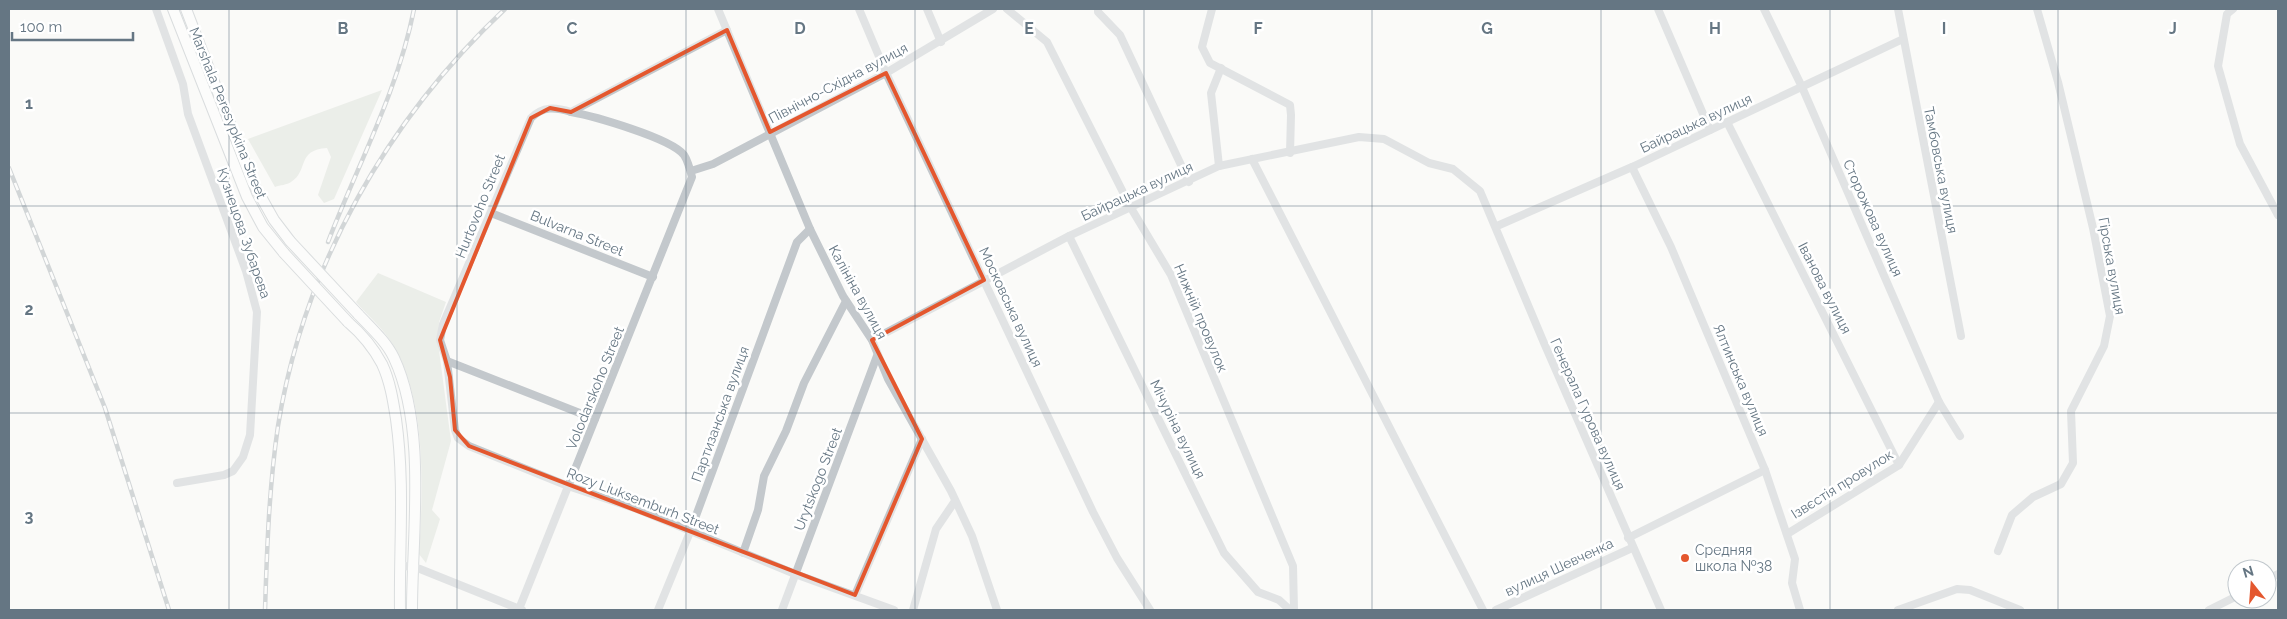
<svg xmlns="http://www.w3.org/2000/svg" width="2287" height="619" font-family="Raleway,sans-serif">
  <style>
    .green { fill: #dadfd7 }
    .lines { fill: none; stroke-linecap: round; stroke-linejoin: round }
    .secondary-casing { stroke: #b3babf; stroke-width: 12 }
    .minor { stroke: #c3c8cc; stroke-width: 8 }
    .secondary { stroke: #fff; stroke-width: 10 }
    .rail-casing { stroke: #a2aab0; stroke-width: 4.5 }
    .rail { stroke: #fff; stroke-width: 2.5; stroke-dasharray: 8; stroke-linecap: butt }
    .secondary-bridge-casing { stroke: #b3babf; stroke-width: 12; stroke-linecap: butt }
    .secondary-bridge { stroke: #fff; stroke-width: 10 }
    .marked { fill: none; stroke: #e4572e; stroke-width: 4; stroke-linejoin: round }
    .grid { fill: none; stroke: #657683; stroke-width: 1; stroke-opacity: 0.55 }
    .poi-dot { fill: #e4572e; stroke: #fff; stroke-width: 2 }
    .labels { text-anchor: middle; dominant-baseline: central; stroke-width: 5; stroke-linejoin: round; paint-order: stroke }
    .street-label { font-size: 14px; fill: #657683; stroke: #fff }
    .poi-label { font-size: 14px; fill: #657683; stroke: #fff; text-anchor: start }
    .grid-label { font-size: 16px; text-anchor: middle; font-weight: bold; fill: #657683; stroke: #fff; stroke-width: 5; stroke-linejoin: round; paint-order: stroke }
  </style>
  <rect width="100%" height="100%" fill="#fafaf8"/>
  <g class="green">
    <path d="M382 90 334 199 324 203 318 195 331 157 327 148C296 150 309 171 291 182 287 185 280 185 275 187L248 139Z"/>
    <path d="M378 273 446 302 439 322 438 343 451 441 432 510 440 519 426 563 419 554C423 490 427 401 393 345 384 329 368 316 356 302Z"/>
  </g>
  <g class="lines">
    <g class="secondary-casing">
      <g id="secondary">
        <polyline points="173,9 247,197 263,227 284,253"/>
        <polyline points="186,9 252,181 274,220 290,241"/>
        <path d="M358 314C371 328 386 341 394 358 427 428 412 534 412 610"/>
        <path d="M348 322C362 334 373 347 382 364 390 381 393 400 396 419 405 483 399 546 400 610"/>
      </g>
    </g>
    <g class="minor">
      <polyline points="156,9 183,84 188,114 246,271 257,312 250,435 243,457 233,471 224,475 177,483"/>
      <polyline points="718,9 810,229 843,296 872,340 888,379 951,491 972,536 997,610"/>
      <polyline points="859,9 886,73 1093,512 1117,558 1150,610"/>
      <polyline points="927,9 941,42"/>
      <polyline points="1007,9 1047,42 1131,208 1171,275 1293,566 1294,610"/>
      <polyline points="1098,9 1098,12 1120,35 1189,182"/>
      <polyline points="1212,9 1202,47 1210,63 1290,105 1291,115 1290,153"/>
      <polyline points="1658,9 1710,130"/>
      <polyline points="1764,9 1802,87 1939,402 1960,436"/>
      <polyline points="1898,9 1961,336"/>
      <polyline points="2233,9 2227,14 2218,66 2240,144 2278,215"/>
      <polyline points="1727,122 1899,465"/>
      <polyline points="1252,159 1483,610"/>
      <polyline points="1219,166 1211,93 1221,68"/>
      <polyline points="1632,167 1671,247 1765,470 1795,559 1792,583 1800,610"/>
      <polyline points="691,171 713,164 886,73 993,9"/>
      <polyline points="491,213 653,277"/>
      <polyline points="1497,226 1632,167 1903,39"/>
      <polyline points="1069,236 1224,553 1258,592 1279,600 1290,610"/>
      <polyline points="872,340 1069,236 1219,166 1359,137 1384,139 1429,163 1453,169 1480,191 1544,343 1661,610"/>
      <polyline points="447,361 455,430 458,438 469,446 568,486 637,509 795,574 894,610"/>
      <path d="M595 419 447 361 440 340 443 324 531 118C543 106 555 107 571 112L727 30"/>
      <polyline points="1787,534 1899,465 1939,402"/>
      <polyline points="1628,538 1765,470"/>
      <polyline points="1998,551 2012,515 2033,497 2061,484 2073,463 2071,411 2104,346 2110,316 2093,228 2058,82 2037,9"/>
      <polyline points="743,553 758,510 764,476 786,431 804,383 846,301"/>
      <polyline points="400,565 420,569 522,610"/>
      <polyline points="2267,580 2278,574"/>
      <polyline points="855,595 922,439"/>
      <path d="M519 609 692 177C690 169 688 161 684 155 671 138 593 116 571 112"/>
      <polyline points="658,610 690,532 797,242 810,229"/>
      <polyline points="782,610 877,356"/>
      <polyline points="913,610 936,529 955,501"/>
      <polyline points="1496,610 1632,548"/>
      <polyline points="1898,610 1957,589 1970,590 2020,610"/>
      <polyline points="2209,610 2237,596"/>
    </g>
    <use href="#secondary" class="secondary"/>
    <g class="rail-casing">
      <g id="rail">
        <polyline points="9,168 105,408 169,610"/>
        <path d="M328 242C358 164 398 91 414 9"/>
        <path d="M265 610C267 548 269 487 278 426 304 265 388 119 505 9"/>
      </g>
    </g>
    <use href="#rail" class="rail"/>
    <g class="secondary-bridge-casing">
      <g id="secondary-bridge">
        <polyline points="290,241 358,314"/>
        <polyline points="284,253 348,322"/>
      </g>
    </g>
    <use href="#secondary-bridge" class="secondary-bridge"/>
  </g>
  <path d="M0 0H2287V619H0ZM727 30 770 132 886 73 984 280 872 340 922 439 855 595 469 446 455 430 450 377 440 340 531 118 550 108 571 112Z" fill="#fafaf8" fill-opacity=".55" fill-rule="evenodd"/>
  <path class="marked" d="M727 30 770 132 886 73 984 280 872 340 922 439 855 595 469 446 455 430 450 377 440 340 531 118 550 108 571 112Z"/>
  <path class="grid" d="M229 9V610M457 9V610M686 9V610M915 9V610M1144 9V610M1372 9V610M1601 9V610M1830 9V610M2058 9V610M9 206H2278M9 413H2278"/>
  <circle class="poi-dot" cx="1685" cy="558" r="5"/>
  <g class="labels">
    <g class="street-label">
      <text transform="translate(838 83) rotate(-28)">Північно-Східна вулиця</text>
      <text transform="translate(228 113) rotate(68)">Marshala Peresypkina Street</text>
      <text transform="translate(1696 123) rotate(-25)">Байрацька вулиця</text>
      <text transform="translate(1941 170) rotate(79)">Тамбовська вулиця</text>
      <text transform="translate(1137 191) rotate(-25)">Байрацька вулиця</text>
      <text transform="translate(480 206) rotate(-68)">Hurtovoho Street</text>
      <text transform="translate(1873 218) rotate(66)">Сторожова вулиця</text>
      <text transform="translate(244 233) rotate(71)">Кузнецова Зубарева</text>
      <text transform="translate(577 233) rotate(22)">Bulvarna Street</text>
      <text transform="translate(2112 266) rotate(80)">Гірська вулиця</text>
      <text transform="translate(1825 288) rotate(63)">Іванова вулиця</text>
      <text transform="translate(858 292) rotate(61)">Калініна вулиця</text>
      <text transform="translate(1011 307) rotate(65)">Московська вулиця</text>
      <text transform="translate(1201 318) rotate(67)">Нижній провулок</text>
      <text transform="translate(1741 380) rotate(67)">Ялтинська вулиця</text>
      <text transform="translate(595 388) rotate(-68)">Volodarskoho Street</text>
      <text transform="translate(720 414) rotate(-70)">Партизанська вулиця</text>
      <text transform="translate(1588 414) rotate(66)">Генерала Гурова вулиця</text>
      <text transform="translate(1178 429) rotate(64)">Мічуріна вулиця</text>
      <text transform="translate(818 479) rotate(-69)">Urytskogo Street</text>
      <text transform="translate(1842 484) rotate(-32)">Ізвєстія провулок</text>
      <text transform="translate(643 501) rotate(21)">Rozy Liuksemburh Street</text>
      <text transform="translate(1559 567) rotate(-25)">вулиця Шевченка</text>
    </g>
    <g class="poi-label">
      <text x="1695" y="550">Средняя<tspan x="1695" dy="16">школа №38</tspan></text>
    </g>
  </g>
  <g class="grid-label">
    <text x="343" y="34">B</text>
    <text x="572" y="34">C</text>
    <text x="800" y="34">D</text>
    <text x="1029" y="34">E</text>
    <text x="1258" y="34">F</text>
    <text x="1487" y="34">G</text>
    <text x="1715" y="34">H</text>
    <text x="1944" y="34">I</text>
    <text x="2173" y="34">J</text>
    <text x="29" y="109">1</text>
    <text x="29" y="315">2</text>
    <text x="29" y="522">3</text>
  </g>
  <rect width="2287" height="619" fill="none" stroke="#657683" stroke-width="20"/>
  <g transform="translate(2252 584) rotate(343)"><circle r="24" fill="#ffffff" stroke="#c1c8cd"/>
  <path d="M0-4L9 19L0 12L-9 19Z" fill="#e4572e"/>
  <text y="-8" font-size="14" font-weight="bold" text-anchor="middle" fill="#657683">N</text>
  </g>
  <path d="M12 32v8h121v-8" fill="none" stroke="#657683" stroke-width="2.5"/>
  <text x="20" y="32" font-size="15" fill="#657683" stroke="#ffffff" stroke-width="4" paint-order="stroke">100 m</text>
</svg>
